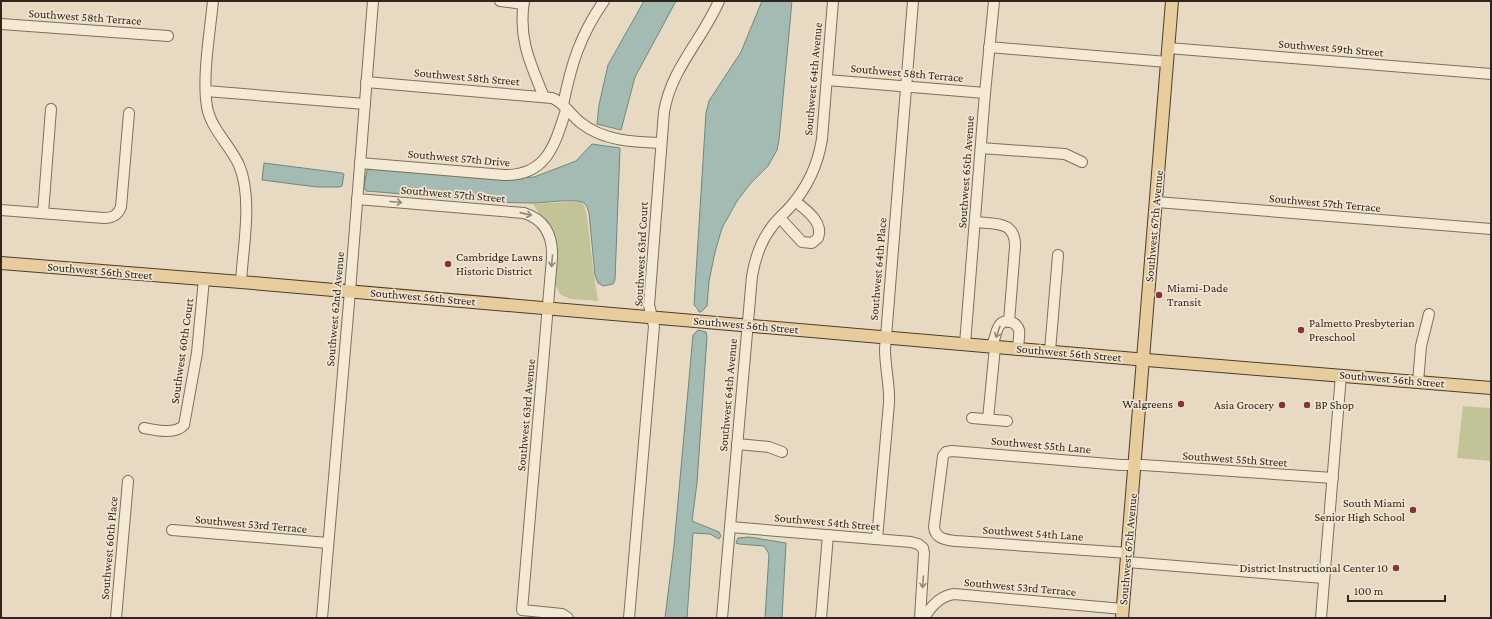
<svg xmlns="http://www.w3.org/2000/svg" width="1492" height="619" font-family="'Crimson Pro',serif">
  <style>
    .green { fill: #c2c498 }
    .water { fill: #a4bbb3; stroke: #6c887f }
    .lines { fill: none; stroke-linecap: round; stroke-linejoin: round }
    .minor-casing { stroke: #806d5c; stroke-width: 12 }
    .major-casing { stroke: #4e3c2f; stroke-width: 14 }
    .minor { stroke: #f4e9d4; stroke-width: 10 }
    .major { stroke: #e7cc9e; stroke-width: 12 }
    .oneway { stroke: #928879 }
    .poi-dot { fill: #873338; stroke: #f0e5d1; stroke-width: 1.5 }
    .labels { text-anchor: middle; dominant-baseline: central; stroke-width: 3.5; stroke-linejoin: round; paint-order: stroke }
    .street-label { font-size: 12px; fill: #31261e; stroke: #f0e5d1 }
    .poi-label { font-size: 12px; fill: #31261e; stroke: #f0e5d1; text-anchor: start }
  </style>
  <rect width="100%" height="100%" fill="#e8dac2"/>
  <g class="green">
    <polygon points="569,202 580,202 584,205 587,216 593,268 598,301 571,299 561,295 559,292 553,280 545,222 533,204"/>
    <polygon points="1463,406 1491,408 1491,461 1457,458"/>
  </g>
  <g class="water">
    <polygon points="644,1 676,1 635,77 621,130 597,124 599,105 608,65"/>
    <polygon points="762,1 792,1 779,140 777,150 768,166 750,184 737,201 722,228 715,252 709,281 707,306 701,312 699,312 697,308 694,305 706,113 709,101 741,52"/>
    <path d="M592 144 620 148 615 280 613 284 603 286 598 283 595 275 589 213C588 210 587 205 584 203 577 198 543 203 533 203 477 203 422 195 366 191L364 187 367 170 375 169 503 179 534 177 576 161Z"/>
    <polygon points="264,163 342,173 344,174 342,186 339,187 317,187 262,180"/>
    <polygon points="698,330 706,332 707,337 697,483 692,521 719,532 721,536 719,539 710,534 693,533 687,618 665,618 674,546 693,335"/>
    <polygon points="749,537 786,543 782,618 765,618 769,554 764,546 739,544 736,543 738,538"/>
  </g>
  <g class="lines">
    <g class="minor-casing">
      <g id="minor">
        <path d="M213 1C210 32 202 77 207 107 211 129 230 145 239 165 253 199 243 246 241 282"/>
        <polyline points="500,1 523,4"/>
        <path d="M524 1C518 38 530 63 544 97"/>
        <polyline points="1,24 168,36"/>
        <polyline points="989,47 1167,62"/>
        <polyline points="1168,48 1491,74"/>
        <polyline points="827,80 985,93"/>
        <path d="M366 82 552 98C562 101 572 116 581 123 604 141 633 142 661 143"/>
        <polyline points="206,91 365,104"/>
        <path d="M563 105C571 65 580 35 604 1"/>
        <polyline points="981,148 1065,154 1082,162"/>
        <path d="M360 163 504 175C547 176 555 144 566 110"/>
        <path d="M357 199 524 213C546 220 553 237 552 258L522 610 562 614 568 618"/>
        <polyline points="1157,202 1491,229"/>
        <path d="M1 210 104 218C113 218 118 215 121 207L129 113"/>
        <polyline points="43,213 51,109"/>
        <path d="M780 218 802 242 812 243 818 238C824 222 806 210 795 201"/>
        <path d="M975 222C994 224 1016 220 1015 247L1009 322"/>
        <polyline points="965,344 985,93 994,1"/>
        <path d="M991 346C996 339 995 332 999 326 1004 318 1016 321 1019 330 1020 335 1018 343 1018 349"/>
        <polyline points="1050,351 1058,255"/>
        <polyline points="1418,382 1421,346 1429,314"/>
        <polyline points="972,418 1007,421"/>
        <polyline points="988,419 995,347"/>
        <path d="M144 428C155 430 175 435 184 425L197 353 204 279"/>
        <polyline points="737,444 769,447 782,452"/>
        <polyline points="730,527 911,542 918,544 923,548 924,553 920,618"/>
        <polyline points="172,530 328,543"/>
        <path d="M877 539 889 403C890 385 885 368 885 349L913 1"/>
        <path d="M1128 553 956 541C947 540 935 539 934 527L943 456 946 452 952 451 1121 465H1143L1333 478"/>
        <polyline points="1127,562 1324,578"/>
        <polyline points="116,618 128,481"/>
        <polyline points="322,618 350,291 373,1"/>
        <path d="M629 618 654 326 649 305 664 112C671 69 702 40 719 1"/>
        <path d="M722 618 752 276C755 259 761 241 771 228 776 220 784 214 790 207 807 188 818 164 822 139L833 1"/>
        <polyline points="821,618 828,535"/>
        <path d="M924 618C931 606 940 596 954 594L1123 609"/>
        <polyline points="1321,618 1341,375"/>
      </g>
    </g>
    <g class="major-casing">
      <g id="major">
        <polyline points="1,263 241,282 1159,361 1491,388"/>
        <polyline points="1122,618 1172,1"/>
      </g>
    </g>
    <use href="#minor" class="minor"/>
    <use href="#major" class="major"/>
  </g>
  <defs><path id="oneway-shaft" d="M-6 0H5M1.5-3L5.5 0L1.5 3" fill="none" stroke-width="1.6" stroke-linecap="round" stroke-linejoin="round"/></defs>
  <g class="oneway">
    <use href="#oneway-shaft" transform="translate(396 202) rotate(5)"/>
    <use href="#oneway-shaft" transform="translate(526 214) rotate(13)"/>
    <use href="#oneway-shaft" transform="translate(552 261) rotate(95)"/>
    <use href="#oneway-shaft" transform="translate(998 332) rotate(109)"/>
    <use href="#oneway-shaft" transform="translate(923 582) rotate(94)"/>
  </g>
  <g class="poi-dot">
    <circle cx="448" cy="264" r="4"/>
    <circle cx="1159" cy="295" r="4"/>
    <circle cx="1301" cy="330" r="4"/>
    <circle cx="1181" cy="404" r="4"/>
    <circle cx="1282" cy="405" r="4"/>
    <circle cx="1307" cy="405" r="4"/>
    <circle cx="1413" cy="510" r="4"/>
    <circle cx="1396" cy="568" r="4"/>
  </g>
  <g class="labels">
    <g class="street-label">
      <text transform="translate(85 17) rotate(4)">Southwest 58th Terrace</text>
      <text transform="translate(1331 48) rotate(5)">Southwest 59th Street</text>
      <text transform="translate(907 73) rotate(5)">Southwest 58th Terrace</text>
      <text transform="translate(467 77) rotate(5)">Southwest 58th Street</text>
      <text transform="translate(813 79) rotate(-85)">Southwest 64th Avenue</text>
      <text transform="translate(459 158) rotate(5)">Southwest 57th Drive</text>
      <text transform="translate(966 172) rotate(-86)">Southwest 65th Avenue</text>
      <text transform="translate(453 194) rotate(5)">Southwest 57th Street</text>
      <text transform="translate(1325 203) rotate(5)">Southwest 57th Terrace</text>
      <text transform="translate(1154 226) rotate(-85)">Southwest 67th Avenue</text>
      <text transform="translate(641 254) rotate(-87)">Southwest 63rd Court</text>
      <text transform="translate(878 269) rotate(-85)">Southwest 64th Place</text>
      <text transform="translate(100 271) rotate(5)">Southwest 56th Street</text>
      <text transform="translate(423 297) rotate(5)">Southwest 56th Street</text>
      <text transform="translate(335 309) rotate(-85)">Southwest 62nd Avenue</text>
      <text transform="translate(746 325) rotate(5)">Southwest 56th Street</text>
      <text transform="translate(182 351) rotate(-82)">Southwest 60th Court</text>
      <text transform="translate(1069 353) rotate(5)">Southwest 56th Street</text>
      <text transform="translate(1392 379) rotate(5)">Southwest 56th Street</text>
      <text transform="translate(728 395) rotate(-85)">Southwest 64th Avenue</text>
      <text transform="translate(526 415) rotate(-85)">Southwest 63rd Avenue</text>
      <text transform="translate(1041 445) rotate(5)">Southwest 55th Lane</text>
      <text transform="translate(1235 459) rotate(4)">Southwest 55th Street</text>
      <text transform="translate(827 522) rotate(5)">Southwest 54th Street</text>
      <text transform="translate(251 524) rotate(5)">Southwest 53rd Terrace</text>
      <text transform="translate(1033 533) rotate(4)">Southwest 54th Lane</text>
      <text transform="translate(109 548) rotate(-85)">Southwest 60th Place</text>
      <text transform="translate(1128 549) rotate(-85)">Southwest 67th Avenue</text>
      <text transform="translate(1020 587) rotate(5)">Southwest 53rd Terrace</text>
    </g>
    <g class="poi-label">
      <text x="456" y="257">Cambridge Lawns<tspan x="456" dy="14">Historic District</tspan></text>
      <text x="1167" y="288">Miami-Dade<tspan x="1167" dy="14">Transit</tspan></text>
      <text x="1309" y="323">Palmetto Presbyterian<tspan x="1309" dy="14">Preschool</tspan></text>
      <text x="1173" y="404" text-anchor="end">Walgreens</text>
      <text x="1274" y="405" text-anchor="end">Asia Grocery</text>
      <text x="1315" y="405">BP Shop</text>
      <text x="1405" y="503" text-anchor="end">South Miami<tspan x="1405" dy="14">Senior High School</tspan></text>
      <text x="1388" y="568" text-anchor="end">District Instructional Center 10</text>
    </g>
  </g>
  <rect width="1492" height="619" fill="none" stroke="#31261e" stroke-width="4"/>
  <path d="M1348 595v6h97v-6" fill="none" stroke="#31261e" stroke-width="2"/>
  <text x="1354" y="595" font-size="12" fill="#31261e" stroke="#f0e5d1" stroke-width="3" paint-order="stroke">100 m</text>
</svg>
